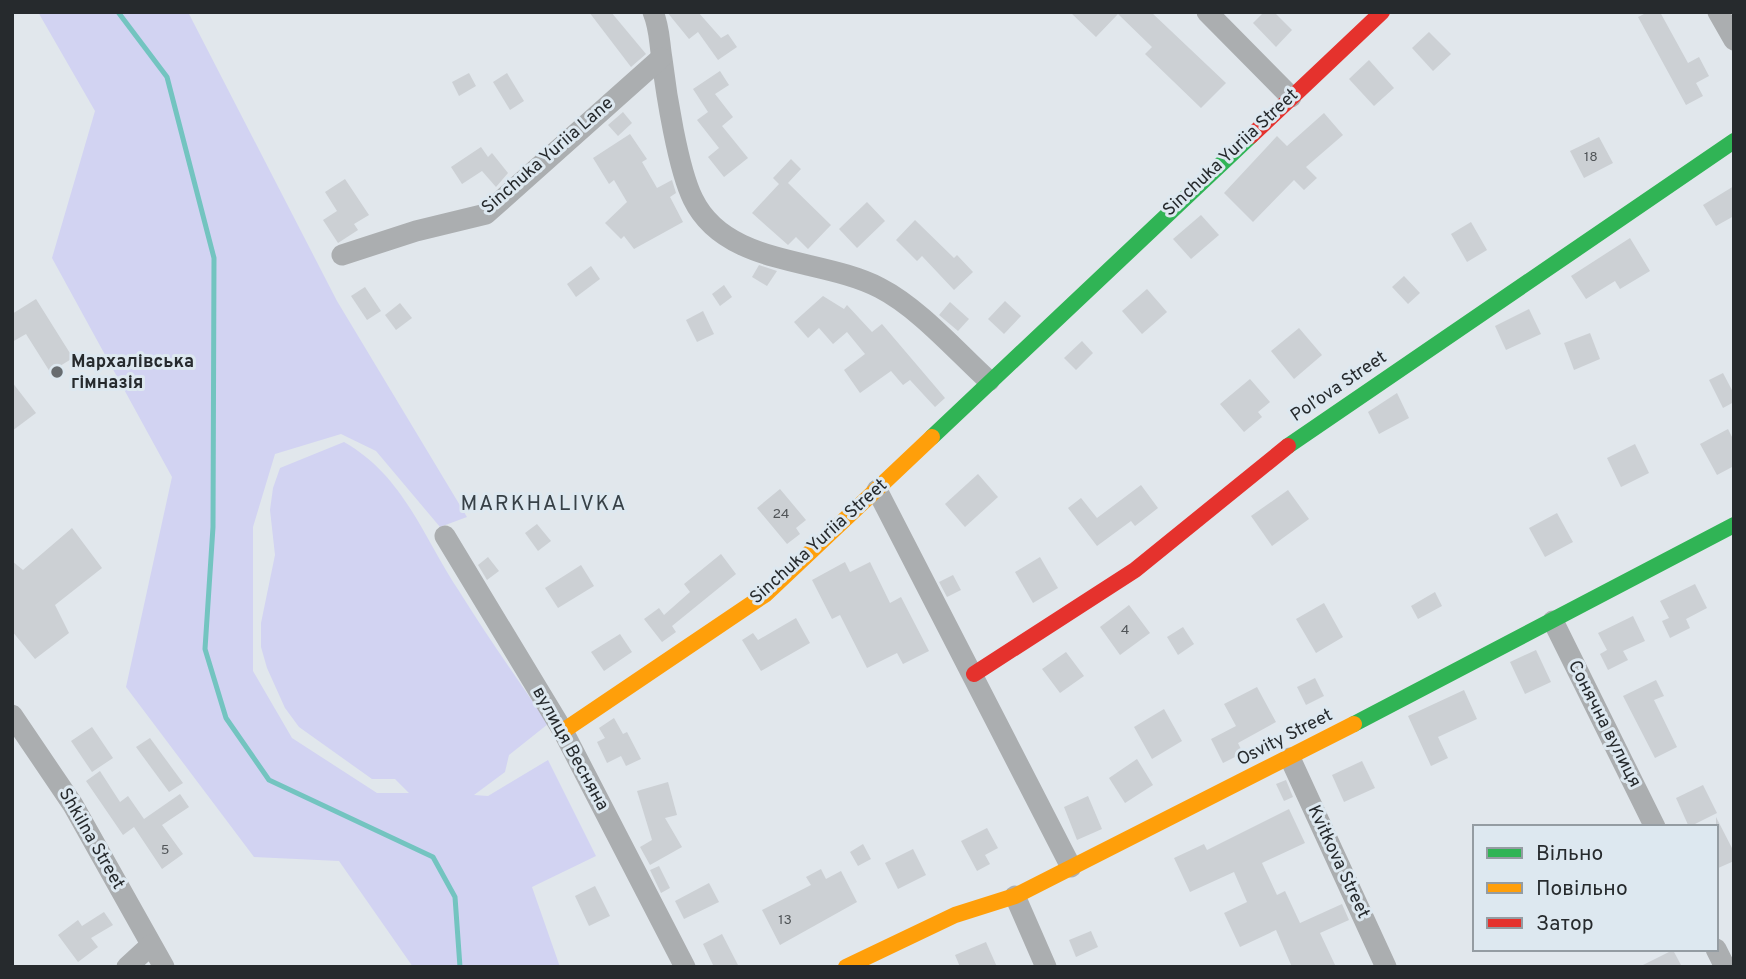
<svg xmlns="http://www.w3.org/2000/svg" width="1746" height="979" font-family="Overpass,sans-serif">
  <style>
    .green { fill: #d2d3f2 }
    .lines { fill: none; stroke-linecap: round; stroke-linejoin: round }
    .stream { stroke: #73c4c0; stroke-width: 5 }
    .building { fill: #ccd0d4 }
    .street { stroke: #abaeb0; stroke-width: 21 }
    .fast { stroke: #30b455; stroke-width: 16 }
    .slow { stroke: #ff9f0a; stroke-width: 16 }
    .jam { stroke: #e5322d; stroke-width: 16 }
    .poi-dot { fill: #676c70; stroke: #dde8f0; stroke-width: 2.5 }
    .labels { text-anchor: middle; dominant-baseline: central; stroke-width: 6; stroke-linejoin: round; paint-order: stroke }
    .number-label { font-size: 14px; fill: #515558 }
    .street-label { font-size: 18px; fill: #262a2d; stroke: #dde8f0 }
    .poi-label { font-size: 18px; font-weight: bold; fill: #262a2d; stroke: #dde8f0; text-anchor: start }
    .quarter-label { font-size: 21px; letter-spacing: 2px; fill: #384147; stroke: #dde8f0 }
  </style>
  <rect width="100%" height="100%" fill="#e1e7ec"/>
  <path class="green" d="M38 12H188L337 301 467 517 440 527 376 451 341 434 275 454 253 527V671L292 738 377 793H409L395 779H372L299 727 285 708 267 668 261 647V623L275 555 270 510 273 488 280 468 344 442C404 476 423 537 459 591 487 636 518 680 548 724L509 755 505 772 474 795 488 796 548 760 596 856 532 887 560 967H413L339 861 254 857 126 687 172 477 52 258 95 111Z"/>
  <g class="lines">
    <polyline class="stream" points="118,12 167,77 214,258 213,527 205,649 226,718 269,780 433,857 455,897 460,967"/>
  </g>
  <g class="building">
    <polygon points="589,12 611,12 646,54 631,67"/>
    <polygon points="667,12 698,12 721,38 728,34 737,47 718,60 698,32 689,39"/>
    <polygon points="1070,12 1151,12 1226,83 1201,108 1145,54 1152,47 1118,14 1096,37"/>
    <polygon points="1264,12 1274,12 1292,30 1276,47 1253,23"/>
    <polygon points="1648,12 1660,12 1688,63 1699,57 1709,76 1696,83 1703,96 1686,105 1638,17"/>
    <polygon points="1429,32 1451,54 1433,71 1412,48"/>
    <polygon points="1369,60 1394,88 1374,106 1349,79"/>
    <polygon points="720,71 729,85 715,94 733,117 722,126 748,158 724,177 708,157 719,148 697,120 708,112 693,89"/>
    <polygon points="469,73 476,86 459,96 452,82"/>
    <polygon points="507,73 524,101 510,110 493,82"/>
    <polygon points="623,112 632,123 618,136 608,125"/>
    <polygon points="1324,113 1343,135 1306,167 1317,178 1304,190 1294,180 1253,222 1224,193 1277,136 1287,146"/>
    <polygon points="630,134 647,159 642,162 657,188 672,180 676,193 670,197 683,222 634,249 624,236 621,239 605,223 627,202 614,180 609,184 593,158"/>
    <polygon points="1599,137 1613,163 1584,178 1570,151"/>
    <polygon points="481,147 488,157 492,153 508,173 496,187 482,171 462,184 451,167"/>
    <polygon points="791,159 801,169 788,183 831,225 808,249 796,237 788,245 752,213 779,184 773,178"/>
    <polygon points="345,179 369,215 354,224 358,230 338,243 323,220 337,211 325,192"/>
    <polygon points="1734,186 1734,216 1716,226 1703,205"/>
    <polygon points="867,202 885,221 857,248 839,229"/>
    <polygon points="1201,215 1219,235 1191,259 1173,239"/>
    <polygon points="915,220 954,258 957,255 973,272 954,290 922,256 917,261 896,240"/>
    <polygon points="1471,222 1487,250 1467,262 1451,234"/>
    <polygon points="1630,238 1650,271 1620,289 1615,281 1586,299 1571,276"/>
    <polygon points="759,265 777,271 767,286 752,277"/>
    <polygon points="591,266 600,279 576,297 567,284"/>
    <polygon points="1404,276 1420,293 1408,304 1392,287"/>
    <polygon points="724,285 732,297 720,306 712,294"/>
    <polygon points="365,287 381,311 367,320 351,296"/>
    <polygon points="1147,289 1167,312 1142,334 1122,311"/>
    <polygon points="823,296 844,309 847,305 872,332 882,324 945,398 935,407 910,380 903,385 891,371 860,393 844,370 865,354 847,332 833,344 819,328 808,338 794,322"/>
    <polygon points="36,299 73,358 50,372 26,334 12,342 12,314"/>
    <polygon points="1005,301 1021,316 1004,334 988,319"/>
    <polygon points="950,302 969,319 958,331 939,315"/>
    <polygon points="400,303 412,318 396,330 385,315"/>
    <polygon points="1529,309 1541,334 1506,350 1495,326"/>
    <polygon points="703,311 714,334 697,342 686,320"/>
    <polygon points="1299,328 1322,355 1294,379 1271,351"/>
    <polygon points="1590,333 1600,359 1574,370 1564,343"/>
    <polygon points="1082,341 1093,353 1076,370 1064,358"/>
    <polygon points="1723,373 1734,394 1734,402 1723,408 1709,380"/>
    <polygon points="1250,379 1270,402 1258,412 1262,417 1244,432 1220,404"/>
    <polygon points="12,382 36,413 12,431"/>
    <polygon points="1397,393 1409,418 1379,434 1368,412"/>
    <polygon points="1728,429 1734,441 1734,466 1717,475 1700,444"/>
    <polygon points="1635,444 1649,473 1621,487 1607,458"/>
    <polygon points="978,474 998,497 965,527 945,504"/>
    <polygon points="1141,485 1158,508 1135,526 1131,521 1097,546 1068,508 1081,498 1097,518"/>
    <polygon points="780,489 806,520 796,528 800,534 787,544 757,508"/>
    <polygon points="1288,490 1309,519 1272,546 1251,516"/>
    <polygon points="1557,513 1573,542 1545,557 1529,528"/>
    <polygon points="537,524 551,541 538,551 525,533"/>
    <polygon points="72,528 102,568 55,605 69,633 35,659 12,631 12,561 23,570"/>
    <polygon points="721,554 736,574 672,626 676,632 662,642 644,619 659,608 664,615 690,592 684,584"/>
    <polygon points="488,557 499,571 487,580 478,565"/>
    <polygon points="1040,557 1058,588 1033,603 1015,572"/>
    <polygon points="845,562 850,572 870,562 890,603 901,597 929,651 903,664 897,653 867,668 840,615 832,619 812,580"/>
    <polygon points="581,565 594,586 558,608 545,588"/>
    <polygon points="953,575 961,590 947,597 939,582"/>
    <polygon points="1695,584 1707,608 1686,619 1690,628 1670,638 1662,621 1669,618 1660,601"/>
    <polygon points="1435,592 1442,606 1418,619 1411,606"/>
    <polygon points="1324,603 1343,637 1316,653 1296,619"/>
    <polygon points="1129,605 1150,633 1120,655 1100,627"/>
    <polygon points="1633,616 1645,641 1623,651 1628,660 1608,670 1600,654 1607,650 1598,633"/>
    <polygon points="796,618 810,643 761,671 742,640 753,633 758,640"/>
    <polygon points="1183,627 1194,644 1178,655 1167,637"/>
    <polygon points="620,634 632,652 604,671 591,652"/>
    <polygon points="1536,650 1551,682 1525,694 1510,662"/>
    <polygon points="1066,652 1084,676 1060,693 1042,669"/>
    <polygon points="1315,678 1324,696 1306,705 1297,687"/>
    <polygon points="1656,680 1664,696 1654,700 1677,747 1655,758 1623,696"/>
    <polygon points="1257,687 1276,722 1238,743 1243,753 1223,763 1211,739 1236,726 1224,704"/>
    <polygon points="1464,690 1477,719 1438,737 1448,758 1431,766 1408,716"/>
    <polygon points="1164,709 1182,741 1152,759 1134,727"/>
    <polygon points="614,718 623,734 627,732 641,759 626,766 621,756 607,763 597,742 605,738 599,728"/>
    <polygon points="92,727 113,758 92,772 71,741"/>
    <polygon points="150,738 183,783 169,792 136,747"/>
    <polygon points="1137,759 1153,785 1125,803 1109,778"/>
    <polygon points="1362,761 1375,788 1344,802 1332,775"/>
    <polygon points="100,771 120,802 128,796 144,819 180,794 189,807 162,825 183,854 162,869 134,827 123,835 86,781"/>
    <polygon points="1286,780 1293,797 1284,801 1276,784"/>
    <polygon points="668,782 677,815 665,818 682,847 650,865 640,847 652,840 637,791"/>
    <polygon points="1703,785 1717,813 1689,827 1676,798"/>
    <polygon points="1088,796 1102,829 1077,840 1064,807"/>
    <polygon points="1289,809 1305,843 1262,863 1277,895 1285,891 1300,923 1342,904 1349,920 1320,933 1336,967 1292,967 1276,930 1240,947 1224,913 1247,902 1234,872 1190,892 1174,858 1204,844 1207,850"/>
    <polygon points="1716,817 1734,852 1734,861 1716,869"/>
    <polygon points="987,828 998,848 985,855 990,864 977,871 961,841"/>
    <polygon points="863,844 871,859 858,866 850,852"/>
    <polygon points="913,849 926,875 898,889 885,863"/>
    <polygon points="659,866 670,888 661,893 650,870"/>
    <polygon points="821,869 826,879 841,871 857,902 780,945 762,910 811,885 806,877"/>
    <polygon points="709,883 719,902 684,919 675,901"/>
    <polygon points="595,886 610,916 589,926 575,896"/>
    <polygon points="104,912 113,925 91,938 98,947 78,962 58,935 78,920 82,926"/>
    <polygon points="1091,931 1098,947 1076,957 1069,940"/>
    <polygon points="722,934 739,967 714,967 703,944"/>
    <polygon points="986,942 997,967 960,967 955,955"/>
    <polygon points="1673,950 1682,967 1639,967"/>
  </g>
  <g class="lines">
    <g class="street">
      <path d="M653 12C660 29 659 41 662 59 666 93 678 169 693 199 726 267 821 257 880 288 919 308 957 352 989 381"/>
      <polyline points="1207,12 1291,97"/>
      <polyline points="1718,12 1734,40"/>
      <polyline points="342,255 416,231 486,214 661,58"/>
      <polyline points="877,490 1071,867"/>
      <polyline points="445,536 563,731 685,967"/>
      <polyline points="1553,621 1655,827"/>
      <polyline points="12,715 73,805 164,967"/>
      <polyline points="1290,758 1386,967"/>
      <polyline points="1015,896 1046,967"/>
      <polyline points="1716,949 1725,967"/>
      <polyline points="127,967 151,945"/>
    </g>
    <g class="fast">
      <polyline points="932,437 1251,136"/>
      <polyline points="1288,446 1734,141"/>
      <polyline points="1354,724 1734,525"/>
    </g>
    <g class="slow">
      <polyline points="563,731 766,594 932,437"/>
      <polyline points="846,967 955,915 1015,896 1354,724"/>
    </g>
    <g class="jam">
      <polyline points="1251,136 1382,12"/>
      <polyline points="974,674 1135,570 1288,446"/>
    </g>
  </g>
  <circle class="poi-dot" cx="57" cy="372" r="7"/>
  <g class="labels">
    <g class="number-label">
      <text x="1591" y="157">18</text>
      <text x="781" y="514">24</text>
      <text x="1125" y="630">4</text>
      <text x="165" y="850">5</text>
      <text x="785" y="920">13</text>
    </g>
    <g class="street-label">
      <text transform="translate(1231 153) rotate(-43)">Sinchuka Yuriia Street</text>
      <text transform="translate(548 156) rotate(-41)">Sinchuka Yuriia Lane</text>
      <text transform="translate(1339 387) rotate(-34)">Pol’ova Street</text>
      <text transform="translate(819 542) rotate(-42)">Sinchuka Yuriia Street</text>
      <text transform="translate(1604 724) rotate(63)">Сонячна вулиця</text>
      <text transform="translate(1285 738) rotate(-27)">Osvity Street</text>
      <text transform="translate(570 749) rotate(61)">вулиця Весняна</text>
      <text transform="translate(91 839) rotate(60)">Shkilna Street</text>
      <text transform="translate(1338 862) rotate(65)">Kvitkova Street</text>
    </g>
    <g class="poi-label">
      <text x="71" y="362">Мархалівська<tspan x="71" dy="21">гімназія</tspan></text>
    </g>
    <g class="quarter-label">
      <text x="544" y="504">MARKHALIVKA</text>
    </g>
  </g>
  <rect width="1746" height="979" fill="none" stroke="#262a2d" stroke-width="28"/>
  <rect x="1473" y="825" width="245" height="126" fill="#dde8f0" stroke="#949ca2" stroke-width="2"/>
  <rect x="1487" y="848" width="35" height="10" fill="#30b455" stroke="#949ca2" stroke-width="2"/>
  <text x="1536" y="860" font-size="21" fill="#262a2d">Вільно</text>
  <rect x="1487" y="883" width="35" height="10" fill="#ff9f0a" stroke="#949ca2" stroke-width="2"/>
  <text x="1536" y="895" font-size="21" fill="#262a2d">Повільно</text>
  <rect x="1487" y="918" width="35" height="10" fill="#e5322d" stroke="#949ca2" stroke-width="2"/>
  <text x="1536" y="930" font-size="21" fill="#262a2d">Затор</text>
</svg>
